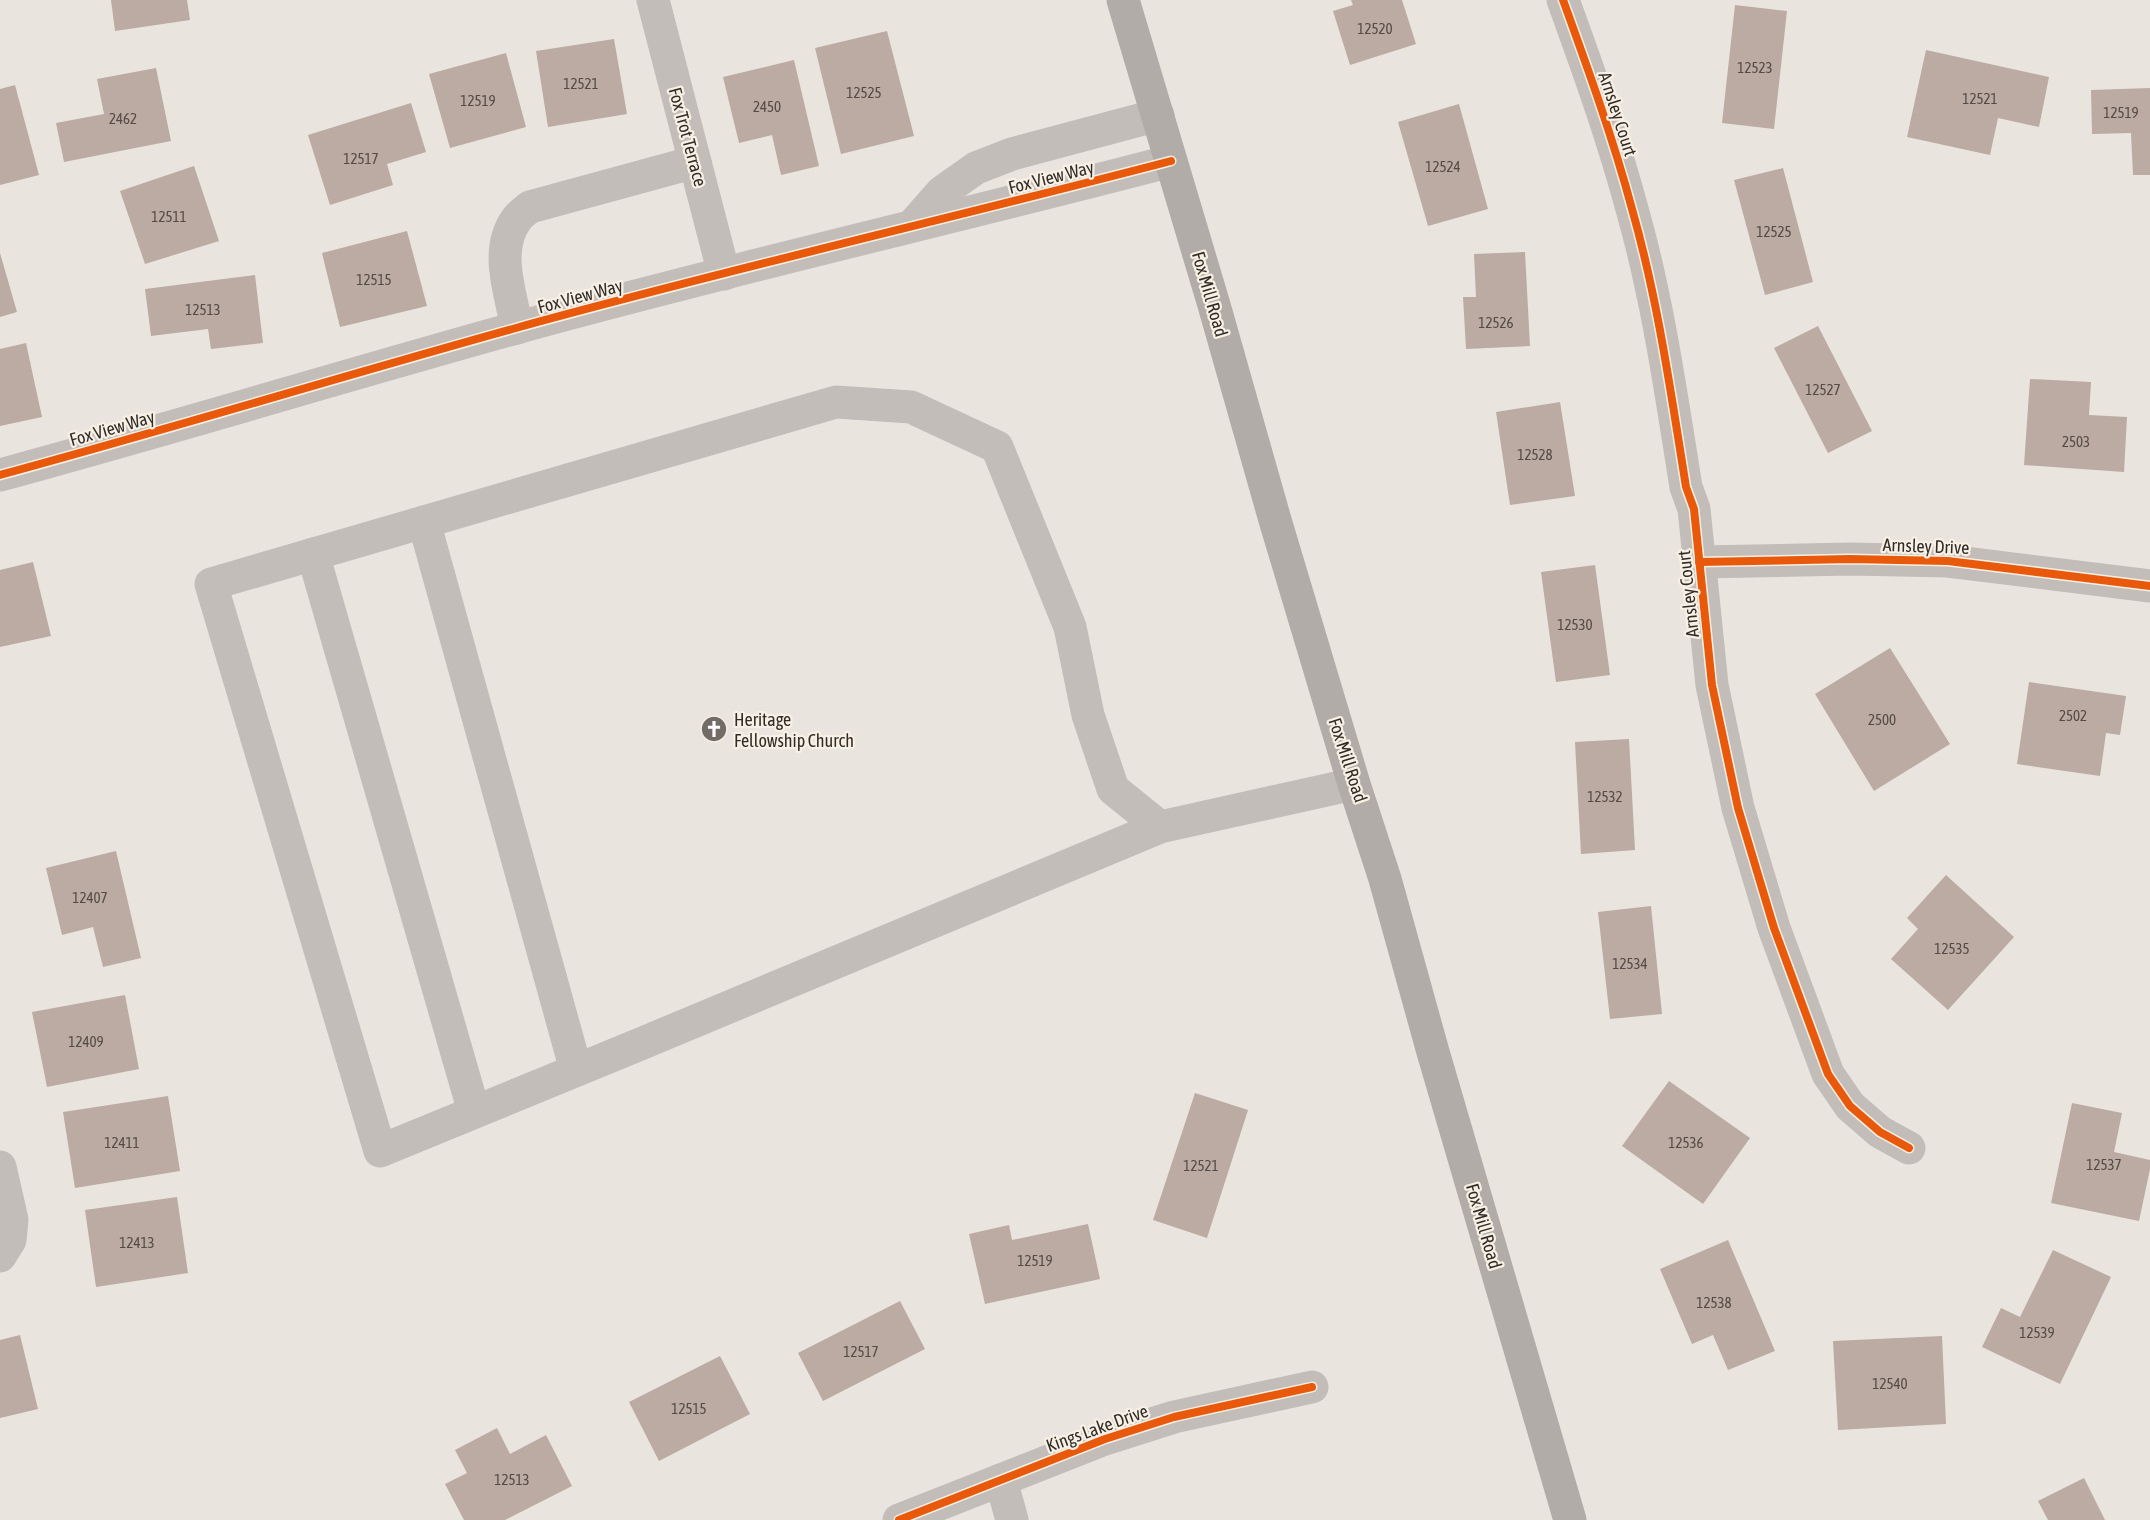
<svg xmlns="http://www.w3.org/2000/svg" width="2150" height="1520" font-family="'Asap Condensed',sans-serif">
  <style>
    .building { fill: #bbaba2 }
    .lines { fill: none; stroke-linecap: round; stroke-linejoin: round }
    .minor { stroke: #c2bdb8; stroke-width: 33 }
    .major { stroke: #b1aca7; stroke-width: 33 }
    .cycleway-casing { stroke: #f7f0e5; stroke-width: 11 }
    .cycleway { stroke: #e8590c; stroke-width: 8 }
    .labels { text-anchor: middle; dominant-baseline: central; stroke-width: 4.5; stroke-linejoin: round; paint-order: stroke }
    .number-label { font-size: 15px; fill: #544b46 }
    .street-label { font-size: 18px; fill: #322b27; stroke: #f7f0e5 }
    .poi-label { font-size: 18px; fill: #322b27; stroke: #f7f0e5; text-anchor: start }
  </style>
  <rect width="100%" height="100%" fill="#e9e5de"/>
  <g class="building">
    <polygon points="111,0 187,0 190,20 115,31"/>
    <polygon points="1351,0 1402,0 1416,44 1350,65 1333,11 1353,5"/>
    <polygon points="1735,5 1787,11 1774,129 1722,123"/>
    <polygon points="887,31 914,136 841,154 815,48"/>
    <polygon points="614,39 627,114 548,127 536,51"/>
    <polygon points="1926,50 2049,77 2039,127 1998,118 1990,155 1907,137"/>
    <polygon points="506,53 526,127 450,148 429,74"/>
    <polygon points="794,60 819,166 781,175 772,135 739,143 723,77"/>
    <polygon points="156,68 171,141 64,162 56,123 104,114 97,79"/>
    <polygon points="15,85 39,175 0,185 0,89"/>
    <polygon points="2150,88 2150,175 2133,175 2131,133 2092,134 2091,90"/>
    <polygon points="411,103 426,152 387,164 393,185 330,205 308,135"/>
    <polygon points="1459,104 1488,209 1428,226 1398,122"/>
    <polygon points="194,166 219,241 145,264 120,191"/>
    <polygon points="1783,168 1813,282 1765,295 1734,180"/>
    <polygon points="407,231 427,306 340,327 322,253"/>
    <polygon points="1525,252 1530,346 1466,349 1463,297 1476,297 1474,254"/>
    <polygon points="0,253 17,312 0,317"/>
    <polygon points="255,275 263,343 211,349 208,329 151,336 145,289"/>
    <polygon points="1818,326 1872,431 1828,453 1774,348"/>
    <polygon points="26,343 42,417 0,426 0,349"/>
    <polygon points="2030,379 2091,382 2089,415 2127,417 2124,472 2024,465"/>
    <polygon points="1560,402 1575,496 1510,505 1496,412"/>
    <polygon points="33,562 51,636 0,647 0,570"/>
    <polygon points="1595,565 1610,675 1556,682 1541,572"/>
    <polygon points="1890,648 1950,744 1874,791 1815,694"/>
    <polygon points="2029,682 2126,696 2120,735 2106,733 2100,776 2017,764"/>
    <polygon points="1629,739 1635,850 1581,854 1575,742"/>
    <polygon points="116,851 141,958 103,967 93,927 62,935 46,868"/>
    <polygon points="1946,875 2014,937 1948,1010 1891,959 1918,929 1907,918"/>
    <polygon points="1651,906 1662,1014 1610,1019 1598,912"/>
    <polygon points="125,995 139,1069 47,1087 32,1012"/>
    <polygon points="1669,1081 1750,1138 1703,1204 1622,1146"/>
    <polygon points="1195,1093 1248,1110 1207,1238 1153,1220"/>
    <polygon points="168,1096 180,1171 75,1188 63,1112"/>
    <polygon points="2072,1103 2122,1113 2114,1152 2150,1160 2150,1169 2139,1221 2051,1203"/>
    <polygon points="177,1197 188,1273 96,1287 85,1210"/>
    <polygon points="1088,1224 1100,1279 985,1304 969,1234 1009,1225 1012,1240"/>
    <polygon points="1728,1240 1775,1351 1728,1370 1713,1335 1692,1344 1660,1269"/>
    <polygon points="2053,1250 2111,1277 2060,1384 1982,1347 2001,1308 2020,1317"/>
    <polygon points="900,1301 925,1349 823,1401 798,1353"/>
    <polygon points="20,1335 38,1409 0,1418 0,1340"/>
    <polygon points="1942,1336 1946,1424 1838,1430 1833,1341"/>
    <polygon points="720,1356 750,1414 659,1461 629,1402"/>
    <polygon points="497,1428 510,1454 546,1435 572,1486 505,1520 464,1520 445,1484 467,1473 455,1450"/>
    <polygon points="2084,1478 2105,1520 2048,1520 2038,1501"/>
  </g>
  <g class="lines">
    <g class="minor">
      <polyline points="653,0 724,274"/>
      <path d="M1563 0C1588 69 1613 138 1632 209 1658 300 1671 394 1686 487L1694 509 1712 685 1738 808 1774 928 1828 1074 1850 1106 1880 1132 1909 1148"/>
      <polyline points="913,225 942,192 976,168 1012,154 1158,115"/>
      <path d="M517 328C511 294 494 251 516 220 519 215 525 211 530 207L695 162"/>
      <path d="M0 475C173 428 343 376 516 328 733 268 953 218 1171 161"/>
      <polyline points="424,522 576,1070"/>
      <polyline points="313,554 474,1112"/>
      <polyline points="1699,562 1850,559 1948,561 2150,586"/>
      <polyline points="1160,827 1113,789 1088,715 1070,627 997,447 911,407 836,402 211,584 380,1151 638,1045 1160,827 1354,784"/>
      <polyline points="0,1167 12,1220 10,1240 0,1256"/>
      <polyline points="1001,1480 1012,1520"/>
      <polyline points="899,1520 1105,1439 1174,1417 1312,1387"/>
    </g>
    <polyline class="major" points="1123,0 1214,305 1275,520 1354,784 1385,879 1433,1052 1570,1520"/>
    <g class="cycleway-casing">
      <g id="cycleway">
        <path d="M1563 0C1588 69 1613 138 1632 209 1658 300 1671 394 1686 487L1694 509 1712 685 1738 808 1774 928 1828 1074 1850 1106 1880 1132 1909 1148"/>
        <path d="M0 475C173 428 343 376 516 328 733 268 953 218 1171 161"/>
        <polyline points="1699,562 1850,559 1948,561 2150,586"/>
        <polyline points="899,1520 1105,1439 1174,1417 1312,1387"/>
      </g>
    </g>
    <use href="#cycleway" class="cycleway"/>
  </g>
  <defs>
    <g id="church-disc" transform="scale(1.35)"><circle r="9.5" fill="#726c67" stroke="#f7f0e5"/><path d="M-1.2-6h2.4v3.5h3.3v2.4h-3.3V6h-2.4V-.1h-3.3v-2.4h3.3Z" fill="#fff"/></g>
  </defs>
  <g fill-rule="evenodd">
    <use href="#church-disc" x="714" y="729"/>
  </g>
  <g class="labels">
    <g class="number-label">
      <text x="1375" y="28">12520</text>
      <text x="1755" y="67">12523</text>
      <text x="581" y="83">12521</text>
      <text x="864" y="92">12525</text>
      <text x="1980" y="98">12521</text>
      <text x="478" y="100">12519</text>
      <text x="767" y="106">2450</text>
      <text x="2121" y="112">12519</text>
      <text x="123" y="118">2462</text>
      <text x="361" y="158">12517</text>
      <text x="1443" y="166">12524</text>
      <text x="169" y="216">12511</text>
      <text x="1774" y="231">12525</text>
      <text x="374" y="279">12515</text>
      <text x="203" y="309">12513</text>
      <text x="1496" y="322">12526</text>
      <text x="1823" y="389">12527</text>
      <text x="2076" y="441">2503</text>
      <text x="1535" y="454">12528</text>
      <text x="1575" y="624">12530</text>
      <text x="2073" y="715">2502</text>
      <text x="1882" y="719">2500</text>
      <text x="1605" y="796">12532</text>
      <text x="90" y="897">12407</text>
      <text x="1952" y="948">12535</text>
      <text x="1630" y="963">12534</text>
      <text x="86" y="1041">12409</text>
      <text x="122" y="1142">12411</text>
      <text x="1686" y="1142">12536</text>
      <text x="2104" y="1164">12537</text>
      <text x="1201" y="1165">12521</text>
      <text x="137" y="1242">12413</text>
      <text x="1035" y="1260">12519</text>
      <text x="1714" y="1302">12538</text>
      <text x="2037" y="1332">12539</text>
      <text x="861" y="1351">12517</text>
      <text x="1890" y="1383">12540</text>
      <text x="689" y="1408">12515</text>
      <text x="512" y="1479">12513</text>
    </g>
    <g class="street-label">
      <text transform="translate(1618 114) rotate(72)">Arnsley Court</text>
      <text transform="translate(688 137) rotate(75)">Fox Trot Terrace</text>
      <text transform="translate(1051 177) rotate(-14)">Fox View Way</text>
      <text transform="translate(1210 294) rotate(74)">Fox Mill Road</text>
      <text transform="translate(580 296) rotate(-15)">Fox View Way</text>
      <text transform="translate(112 428) rotate(-16)">Fox View Way</text>
      <text transform="translate(1926 546) rotate(2)">Arnsley Drive</text>
      <text transform="translate(1688 594) rotate(-96)">Arnsley Court</text>
      <text transform="translate(1348 760) rotate(72)">Fox Mill Road</text>
      <text transform="translate(1484 1226) rotate(74)">Fox Mill Road</text>
      <text transform="translate(1097 1428) rotate(-20)">Kings Lake Drive</text>
    </g>
    <g class="poi-label">
      <text x="734" y="719">Heritage<tspan x="734" dy="21">Fellowship Church</tspan></text>
    </g>
  </g>
</svg>
